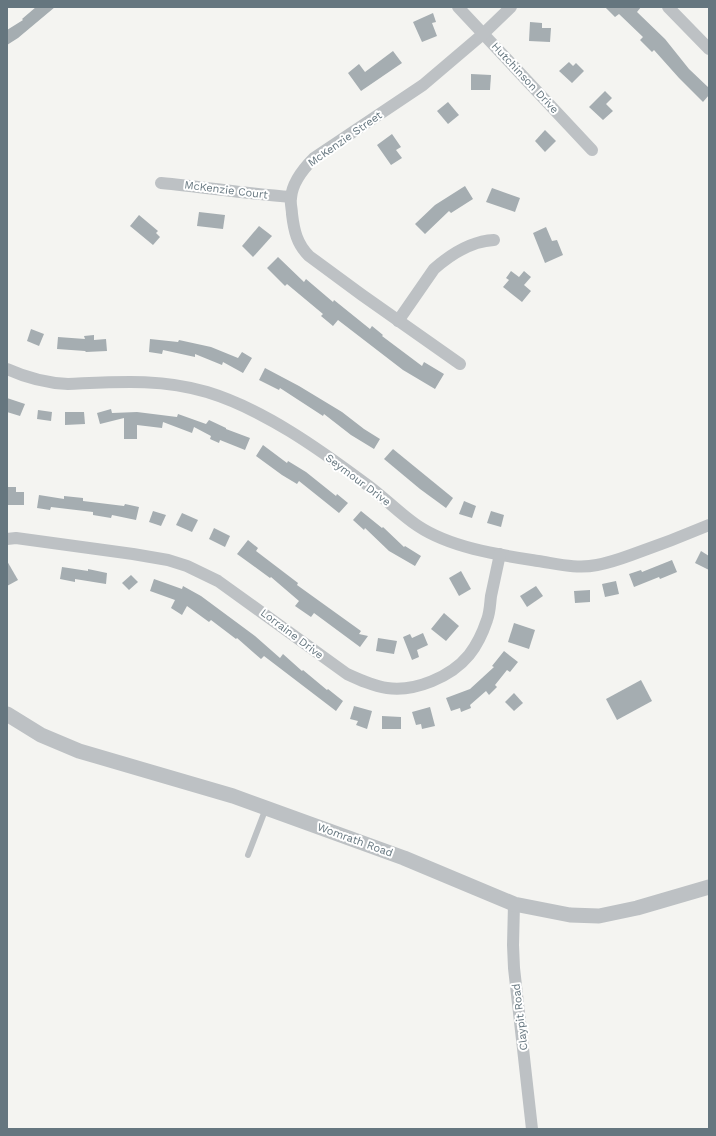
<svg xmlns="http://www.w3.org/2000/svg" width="716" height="1136" font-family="'Work Sans',sans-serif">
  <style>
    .building { fill: #a5adb1 }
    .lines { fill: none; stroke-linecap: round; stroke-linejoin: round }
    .service { stroke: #bdc1c4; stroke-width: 6 }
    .minor { stroke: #bdc1c4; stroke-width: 12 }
    .tertiary { stroke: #bdc1c4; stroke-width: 15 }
    .labels { text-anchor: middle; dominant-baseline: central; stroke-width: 4; stroke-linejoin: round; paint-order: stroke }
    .street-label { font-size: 11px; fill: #65767f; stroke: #fff }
  </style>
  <rect width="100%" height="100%" fill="#f4f4f1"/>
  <g class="building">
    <polygon points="36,7 55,7 18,38 7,45 7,30 23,20 22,19"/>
    <polygon points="605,7 641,7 637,12 665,39 689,69 709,88 709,95 703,102 679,78 654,50 652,52 640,40 643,37 619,14 615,17"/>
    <polygon points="433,13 436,22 432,23 437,36 422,42 413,22"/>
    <polygon points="530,22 542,23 542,28 551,28 550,42 529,41"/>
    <polygon points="393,51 402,63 361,91 348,73 359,64 365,72"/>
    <polygon points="569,62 573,66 576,63 584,71 572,83 559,71"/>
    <polygon points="471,74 491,75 490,90 471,90"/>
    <polygon points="605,91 612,98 606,104 613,111 603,120 589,107"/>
    <polygon points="448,102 459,115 448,124 437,111"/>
    <polygon points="545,130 556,141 545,152 535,141"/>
    <polygon points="392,134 401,147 396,150 402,158 391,165 377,145"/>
    <polygon points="465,186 473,199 451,213 449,211 425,234 415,224 435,205"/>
    <polygon points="492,188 520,198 515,212 486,202"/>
    <polygon points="199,212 225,215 223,229 197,226"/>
    <polygon points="139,215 158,231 156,233 160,237 153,245 130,226"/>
    <polygon points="259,226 272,236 253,257 242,246"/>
    <polygon points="546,227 552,241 557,240 563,255 545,263 533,233"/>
    <polygon points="278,257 304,282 306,279 333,302 334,300 370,329 372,326 383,335 382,336 422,366 424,362 444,374 435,389 403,370 338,320 333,326 321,316 323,314 287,284 285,286 267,268"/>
    <polygon points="511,271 519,277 524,271 531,277 524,285 531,291 522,302 503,287 509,280 506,278"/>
    <polygon points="31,329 44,334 39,346 27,341"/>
    <polygon points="94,335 94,340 106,339 107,351 86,352 85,351 57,349 58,337 85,339 84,336"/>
    <polygon points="150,339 178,342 179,340 211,347 238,358 242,352 252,358 243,373 223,362 222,365 195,354 195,357 163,350 162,354 149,352"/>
    <polygon points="265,368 299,386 342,412 364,429 380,439 374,449 351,435 324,414 323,416 280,388 279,390 259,380"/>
    <polygon points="7,398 25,404 20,416 7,412"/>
    <polygon points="111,409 112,413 137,412 177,417 178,414 206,424 209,420 226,428 226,429 250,438 245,450 220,440 219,443 210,439 211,436 194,427 192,433 163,422 162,428 137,425 137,439 124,439 124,418 100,424 97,413"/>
    <polygon points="38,410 52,412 51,421 37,419"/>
    <polygon points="65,412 84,412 85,424 65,425"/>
    <polygon points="263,445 287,463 288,461 306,472 336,496 337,494 348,503 339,513 299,481 297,484 282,475 256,456"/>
    <polygon points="393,449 453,498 446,508 420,489 384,459"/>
    <polygon points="7,487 16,487 16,492 24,492 24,505 7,505"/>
    <polygon points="39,495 64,499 64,496 83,498 83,501 124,506 125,504 139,507 136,520 112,515 111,518 93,515 93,512 51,507 50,510 37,508"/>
    <polygon points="464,501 476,506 472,518 459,514"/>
    <polygon points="153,511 166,515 161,526 149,522"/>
    <polygon points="361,511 382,528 383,527 404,547 405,546 421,556 415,566 389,551 365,528 364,530 353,520"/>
    <polygon points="491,511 504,515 501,527 487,523"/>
    <polygon points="182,513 198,520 192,532 176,525"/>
    <polygon points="214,528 230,536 225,547 209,539"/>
    <polygon points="248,540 258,548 256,551 298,583 297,585 361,631 359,634 368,636 360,647 314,613 311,617 295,606 299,601 271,577 270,578 237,554"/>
    <polygon points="701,551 709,556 709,570 695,563"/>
    <polygon points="672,560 677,572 660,579 659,577 634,587 629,574 641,570 642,572"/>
    <polygon points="7,561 18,580 7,586"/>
    <polygon points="62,567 88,571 88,569 107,573 106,584 75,579 75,582 60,579"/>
    <polygon points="461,571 471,589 459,596 449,578"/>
    <polygon points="131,575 138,582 129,590 122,583"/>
    <polygon points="154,579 182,589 183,586 201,596 255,636 280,658 283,654 302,671 303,670 327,690 328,689 343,701 336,711 264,656 261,659 237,638 236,639 211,620 209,622 187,606 182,615 171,608 175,600 150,591"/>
    <polygon points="616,581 619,594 605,597 602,584"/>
    <polygon points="536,586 543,596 527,607 520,596"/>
    <polygon points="590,590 590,602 575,603 574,591"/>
    <polygon points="444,613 459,626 446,641 431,629"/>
    <polygon points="514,623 535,630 529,649 508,642"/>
    <polygon points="423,633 428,645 417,650 419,657 412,660 403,637 410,634 412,638"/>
    <polygon points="378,638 397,641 394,654 376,651"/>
    <polygon points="504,651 518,662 510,672 507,670 495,685 497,687 489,695 486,691 470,705 471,708 461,712 460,708 451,711 446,698 470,689 494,667 492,666"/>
    <polygon points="641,680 652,701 617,720 606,699"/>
    <polygon points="514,693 523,703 514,711 505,702"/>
    <polygon points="354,706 372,711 367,729 356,725 358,721 350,719"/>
    <polygon points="430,707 435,726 422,729 421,724 416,725 412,712"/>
    <polygon points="382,716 401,717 401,729 382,729"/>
  </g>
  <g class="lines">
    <polyline class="service" points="248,855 266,808"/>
    <g class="minor">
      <polyline points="458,7 592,150"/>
      <polyline points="668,7 709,49"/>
      <path d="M161 183C205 187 247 194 291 197"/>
      <path d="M398 321 434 269C451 254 472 241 494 240"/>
      <path d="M460 364 362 295 309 256C297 244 294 231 292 214 292 209 290 203 291 198 292 183 304 168 314 158L423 85 483 34 511 7"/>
      <path d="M7 369C27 378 46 383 68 384 115 382 160 378 207 392 263 409 319 449 366 484 384 497 400 514 418 526 451 548 500 555 538 561 558 564 577 569 597 565 608 563 620 559 631 555 657 546 683 536 709 525"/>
      <path d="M7 539 16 538 133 554 168 560 187 566 218 581 347 674C360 680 373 686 387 688 415 692 451 677 469 655 477 645 483 632 487 620 490 612 490 604 491 596 494 582 497 568 500 554"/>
      <polyline points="514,904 513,945 514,968 532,1129"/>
    </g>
    <polyline class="tertiary" points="7,714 41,735 79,751 233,796 266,808 404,858 514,904 570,915 599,916 637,908 709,887"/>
  </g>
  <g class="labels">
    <g class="street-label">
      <text transform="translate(525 78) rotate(47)">Hutchinson Drive</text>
      <text transform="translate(345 139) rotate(-35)">McKenzie Street</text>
      <text transform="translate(226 190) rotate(7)">McKenzie Court</text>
      <text transform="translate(358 480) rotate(37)">Seymour Drive</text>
      <text transform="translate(292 634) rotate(37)">Lorraine Drive</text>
      <text transform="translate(355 840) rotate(20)">Womrath Road</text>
      <text transform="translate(520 1017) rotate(-97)">Claypit Road</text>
    </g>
  </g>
  <rect width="716" height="1136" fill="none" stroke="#65767f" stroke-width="16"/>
</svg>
